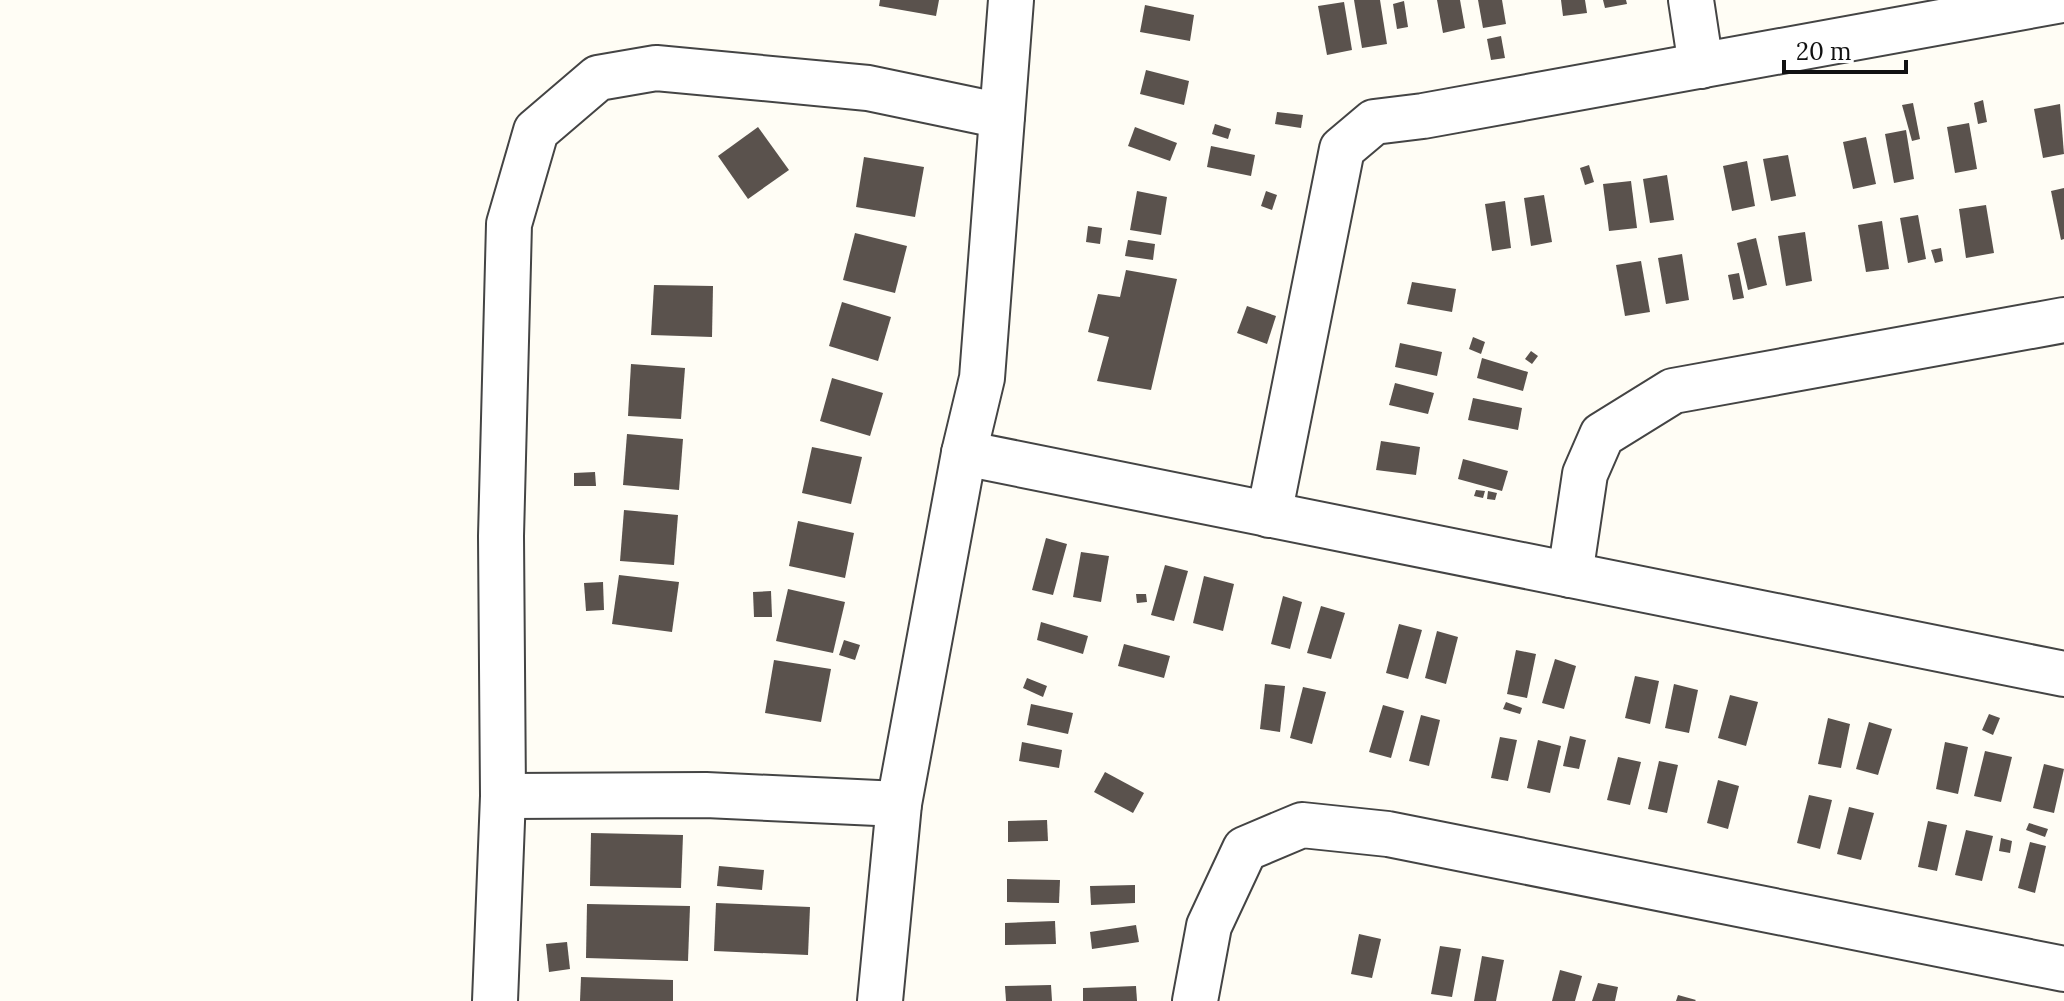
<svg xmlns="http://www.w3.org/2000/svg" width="2064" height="1001" font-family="Lora,serif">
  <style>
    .building { fill: #5a524d }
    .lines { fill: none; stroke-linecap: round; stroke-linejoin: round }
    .street-casing { stroke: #444; stroke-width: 48 }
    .street { stroke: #fff; stroke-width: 44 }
  </style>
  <rect width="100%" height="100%" fill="#fffdf5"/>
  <g class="building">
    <polygon points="880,0 939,0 936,16 879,6"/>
    <polygon points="1354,0 1380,0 1387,44 1362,48"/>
    <polygon points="1437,0 1460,0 1465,28 1443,33"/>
    <polygon points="1478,0 1502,0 1506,24 1483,28"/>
    <polygon points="1561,0 1585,0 1587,13 1563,16"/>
    <polygon points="1603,0 1626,0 1627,4 1605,8"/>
    <polygon points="1404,1 1408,27 1397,29 1393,4"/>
    <polygon points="1344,2 1352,50 1327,55 1318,6"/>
    <polygon points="1145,5 1194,15 1190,41 1140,32"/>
    <polygon points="1501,36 1505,58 1491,60 1487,39"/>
    <polygon points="1146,70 1189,81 1184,105 1140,94"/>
    <polygon points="1983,100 1987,122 1978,124 1974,103"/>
    <polygon points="1913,103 1920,139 1912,141 1902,105"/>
    <polygon points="2060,104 2064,154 2043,158 2034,109"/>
    <polygon points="1277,112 1303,115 1301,128 1275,124"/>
    <polygon points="1969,123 1977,169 1955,173 1947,127"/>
    <polygon points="1215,124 1231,129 1228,139 1212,134"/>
    <polygon points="758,127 789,170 748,199 718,156"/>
    <polygon points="1135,127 1177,143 1170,161 1128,146"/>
    <polygon points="1906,130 1914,179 1894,183 1885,134"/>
    <polygon points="1866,137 1876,184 1853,189 1843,142"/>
    <polygon points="1211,146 1255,155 1251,176 1207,167"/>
    <polygon points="1788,155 1796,196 1771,201 1763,159"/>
    <polygon points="864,157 924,167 915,217 856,207"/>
    <polygon points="1747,161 1755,206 1732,211 1723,166"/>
    <polygon points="1589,165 1594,182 1585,185 1580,168"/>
    <polygon points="1667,175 1674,220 1650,223 1643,179"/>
    <polygon points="1631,181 1637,228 1609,231 1603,184"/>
    <polygon points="2064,188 2064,239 2061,240 2051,191"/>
    <polygon points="1137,191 1167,197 1161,235 1130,230"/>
    <polygon points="1266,191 1277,195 1272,210 1261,206"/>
    <polygon points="1544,195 1552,242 1531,246 1524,198"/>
    <polygon points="1505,201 1511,248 1492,251 1485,204"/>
    <polygon points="1986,205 1994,253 1966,258 1959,209"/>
    <polygon points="1918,215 1926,259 1908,263 1900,218"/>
    <polygon points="1882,221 1889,269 1866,272 1858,225"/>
    <polygon points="1088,226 1102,228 1100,244 1086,242"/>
    <polygon points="1805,232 1812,281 1786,286 1778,236"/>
    <polygon points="855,233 907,246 895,293 843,280"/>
    <polygon points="1756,238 1767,285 1748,290 1737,243"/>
    <polygon points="1128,240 1155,244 1153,260 1125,256"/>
    <polygon points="1941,248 1943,261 1935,263 1931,250"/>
    <polygon points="1682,254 1689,300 1666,304 1658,258"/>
    <polygon points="1641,261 1650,312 1625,316 1616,265"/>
    <polygon points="1126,270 1177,279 1151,390 1097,381 1109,337 1088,332 1098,294 1120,297"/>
    <polygon points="1739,273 1744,298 1733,300 1728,275"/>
    <polygon points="1412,282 1456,289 1452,312 1407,304"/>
    <polygon points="654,285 713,286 712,337 651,335"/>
    <polygon points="842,302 891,317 878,361 829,346"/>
    <polygon points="1247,306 1276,316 1267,344 1237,333"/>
    <polygon points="1473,337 1485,342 1481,354 1469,349"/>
    <polygon points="1400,343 1442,352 1437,376 1395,367"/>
    <polygon points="1531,351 1538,356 1532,364 1525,359"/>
    <polygon points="1482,358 1528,372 1523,391 1477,378"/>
    <polygon points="631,364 685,368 681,419 628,416"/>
    <polygon points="832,378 883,393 870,436 820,421"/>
    <polygon points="1395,383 1434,393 1428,414 1389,405"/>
    <polygon points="1473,398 1522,408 1518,430 1468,420"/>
    <polygon points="627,434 683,439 679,490 623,485"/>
    <polygon points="1381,441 1420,447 1416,475 1376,470"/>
    <polygon points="812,447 862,457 851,504 802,493"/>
    <polygon points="1463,459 1508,471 1502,491 1458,479"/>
    <polygon points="595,472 596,486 574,486 574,473"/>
    <polygon points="1476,490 1485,491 1483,498 1474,496"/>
    <polygon points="1488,491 1497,493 1495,500 1487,499"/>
    <polygon points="624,510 678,515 674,565 620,561"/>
    <polygon points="798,521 854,533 845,578 789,566"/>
    <polygon points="1046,538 1067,544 1053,595 1032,590"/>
    <polygon points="1081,552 1109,556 1101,602 1073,597"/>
    <polygon points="1165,565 1188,571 1174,621 1151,615"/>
    <polygon points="619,575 679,582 672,632 612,624"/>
    <polygon points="1204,576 1234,584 1223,631 1193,623"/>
    <polygon points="603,582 604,610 586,611 584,583"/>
    <polygon points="788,589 845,602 833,653 776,641"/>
    <polygon points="771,591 772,617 754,617 753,592"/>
    <polygon points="1136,594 1146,594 1147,602 1137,603"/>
    <polygon points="1283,596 1302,602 1290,649 1271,644"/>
    <polygon points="1321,606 1345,613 1331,659 1307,653"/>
    <polygon points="1041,622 1088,636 1083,654 1037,640"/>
    <polygon points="1399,624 1422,630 1408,679 1386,673"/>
    <polygon points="1437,631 1458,637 1446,684 1425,678"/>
    <polygon points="844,640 860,645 855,660 839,655"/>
    <polygon points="1124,644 1170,656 1164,678 1118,666"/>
    <polygon points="1516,650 1536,654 1527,698 1507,694"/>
    <polygon points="1555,659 1576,666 1564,709 1542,703"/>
    <polygon points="774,660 831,669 821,722 765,713"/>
    <polygon points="1635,676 1659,681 1650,724 1625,718"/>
    <polygon points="1027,678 1047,686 1043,697 1023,688"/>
    <polygon points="1265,684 1285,686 1280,732 1260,729"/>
    <polygon points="1674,684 1698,690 1689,733 1665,728"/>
    <polygon points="1303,687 1326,692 1312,744 1290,738"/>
    <polygon points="1730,695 1758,702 1746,746 1718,738"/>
    <polygon points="1506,702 1522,708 1520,714 1503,709"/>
    <polygon points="1031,704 1073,713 1068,734 1027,725"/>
    <polygon points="1383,705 1404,711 1391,758 1369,752"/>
    <polygon points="1989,714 2000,718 1993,735 1982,730"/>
    <polygon points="1421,715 1440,720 1429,766 1409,761"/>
    <polygon points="1828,718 1850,724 1841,768 1818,764"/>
    <polygon points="1869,722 1892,729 1878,775 1856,769"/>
    <polygon points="1570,736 1586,740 1579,769 1563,766"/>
    <polygon points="1500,737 1517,740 1508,781 1491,778"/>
    <polygon points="1538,740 1561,746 1550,793 1527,788"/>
    <polygon points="1022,742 1062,750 1059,768 1019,761"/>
    <polygon points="1945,742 1968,747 1958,794 1936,789"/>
    <polygon points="1985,751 2012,757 2001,802 1974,796"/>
    <polygon points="1618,757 1641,762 1630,805 1607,800"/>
    <polygon points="1659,761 1678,765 1667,813 1648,809"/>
    <polygon points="2044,764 2064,769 2054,813 2033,808"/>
    <polygon points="1105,772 1144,793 1133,813 1094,792"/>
    <polygon points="1718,780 1739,786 1728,829 1707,823"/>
    <polygon points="1809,795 1832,800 1820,849 1797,843"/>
    <polygon points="1849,807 1874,813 1861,860 1837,854"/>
    <polygon points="1047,820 1048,841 1008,842 1008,821"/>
    <polygon points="1928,821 1947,825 1937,871 1918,867"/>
    <polygon points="2029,823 2048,829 2045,837 2026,830"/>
    <polygon points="1966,830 1993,836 1982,881 1955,875"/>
    <polygon points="591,833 683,835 681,888 590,886"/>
    <polygon points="2001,838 2012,841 2010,853 1999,851"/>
    <polygon points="2030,842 2046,846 2035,893 2018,888"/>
    <polygon points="719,866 764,870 762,890 717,886"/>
    <polygon points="1007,879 1060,880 1059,903 1007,902"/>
    <polygon points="1135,885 1135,903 1091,905 1090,886"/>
    <polygon points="716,903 810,907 808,955 714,951"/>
    <polygon points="587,904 690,906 688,961 586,958"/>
    <polygon points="1055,921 1056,944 1005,945 1005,923"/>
    <polygon points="1136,925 1139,942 1092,949 1090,932"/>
    <polygon points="1359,934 1381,939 1372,978 1351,974"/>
    <polygon points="567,942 570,969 549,972 546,944"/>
    <polygon points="1440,946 1461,949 1452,997 1431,994"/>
    <polygon points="1482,956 1504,960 1496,1001 1474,1001"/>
    <polygon points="1560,970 1582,976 1575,1001 1552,1001"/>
    <polygon points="581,977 673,980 673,1001 580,1001"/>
    <polygon points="1598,983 1618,987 1615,1001 1592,1001"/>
    <polygon points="1051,985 1052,1001 1006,1001 1005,986"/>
    <polygon points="1136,986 1137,1001 1083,1001 1083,988"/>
    <polygon points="1678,995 1696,1000 1695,1001 1676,1001"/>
  </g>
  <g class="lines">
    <g class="street-casing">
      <g id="street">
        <polyline points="1691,0 1701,66"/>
        <polyline points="964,453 2064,674"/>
        <polyline points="1269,515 1342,149 1374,122 1423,116 2062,0"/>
        <polyline points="1570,575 1585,474 1602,435 1673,391 2064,320"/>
        <polyline points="503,796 706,795 899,804"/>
        <polyline points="495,1001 503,796 501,536 509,224 536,131 598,78 656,68 868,88 1002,116"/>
        <polyline points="880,1001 899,804 964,453 982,378 1011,0"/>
        <polyline points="1195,1001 1209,926 1245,849 1302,825 1388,834 2064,969"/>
      </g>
    </g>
    <use href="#street" class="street"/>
  </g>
  <path d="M1784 60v12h122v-12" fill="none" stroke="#111111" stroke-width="4"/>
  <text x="1796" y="60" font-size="24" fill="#111111" stroke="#ffffff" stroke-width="6" paint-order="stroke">20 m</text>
</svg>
